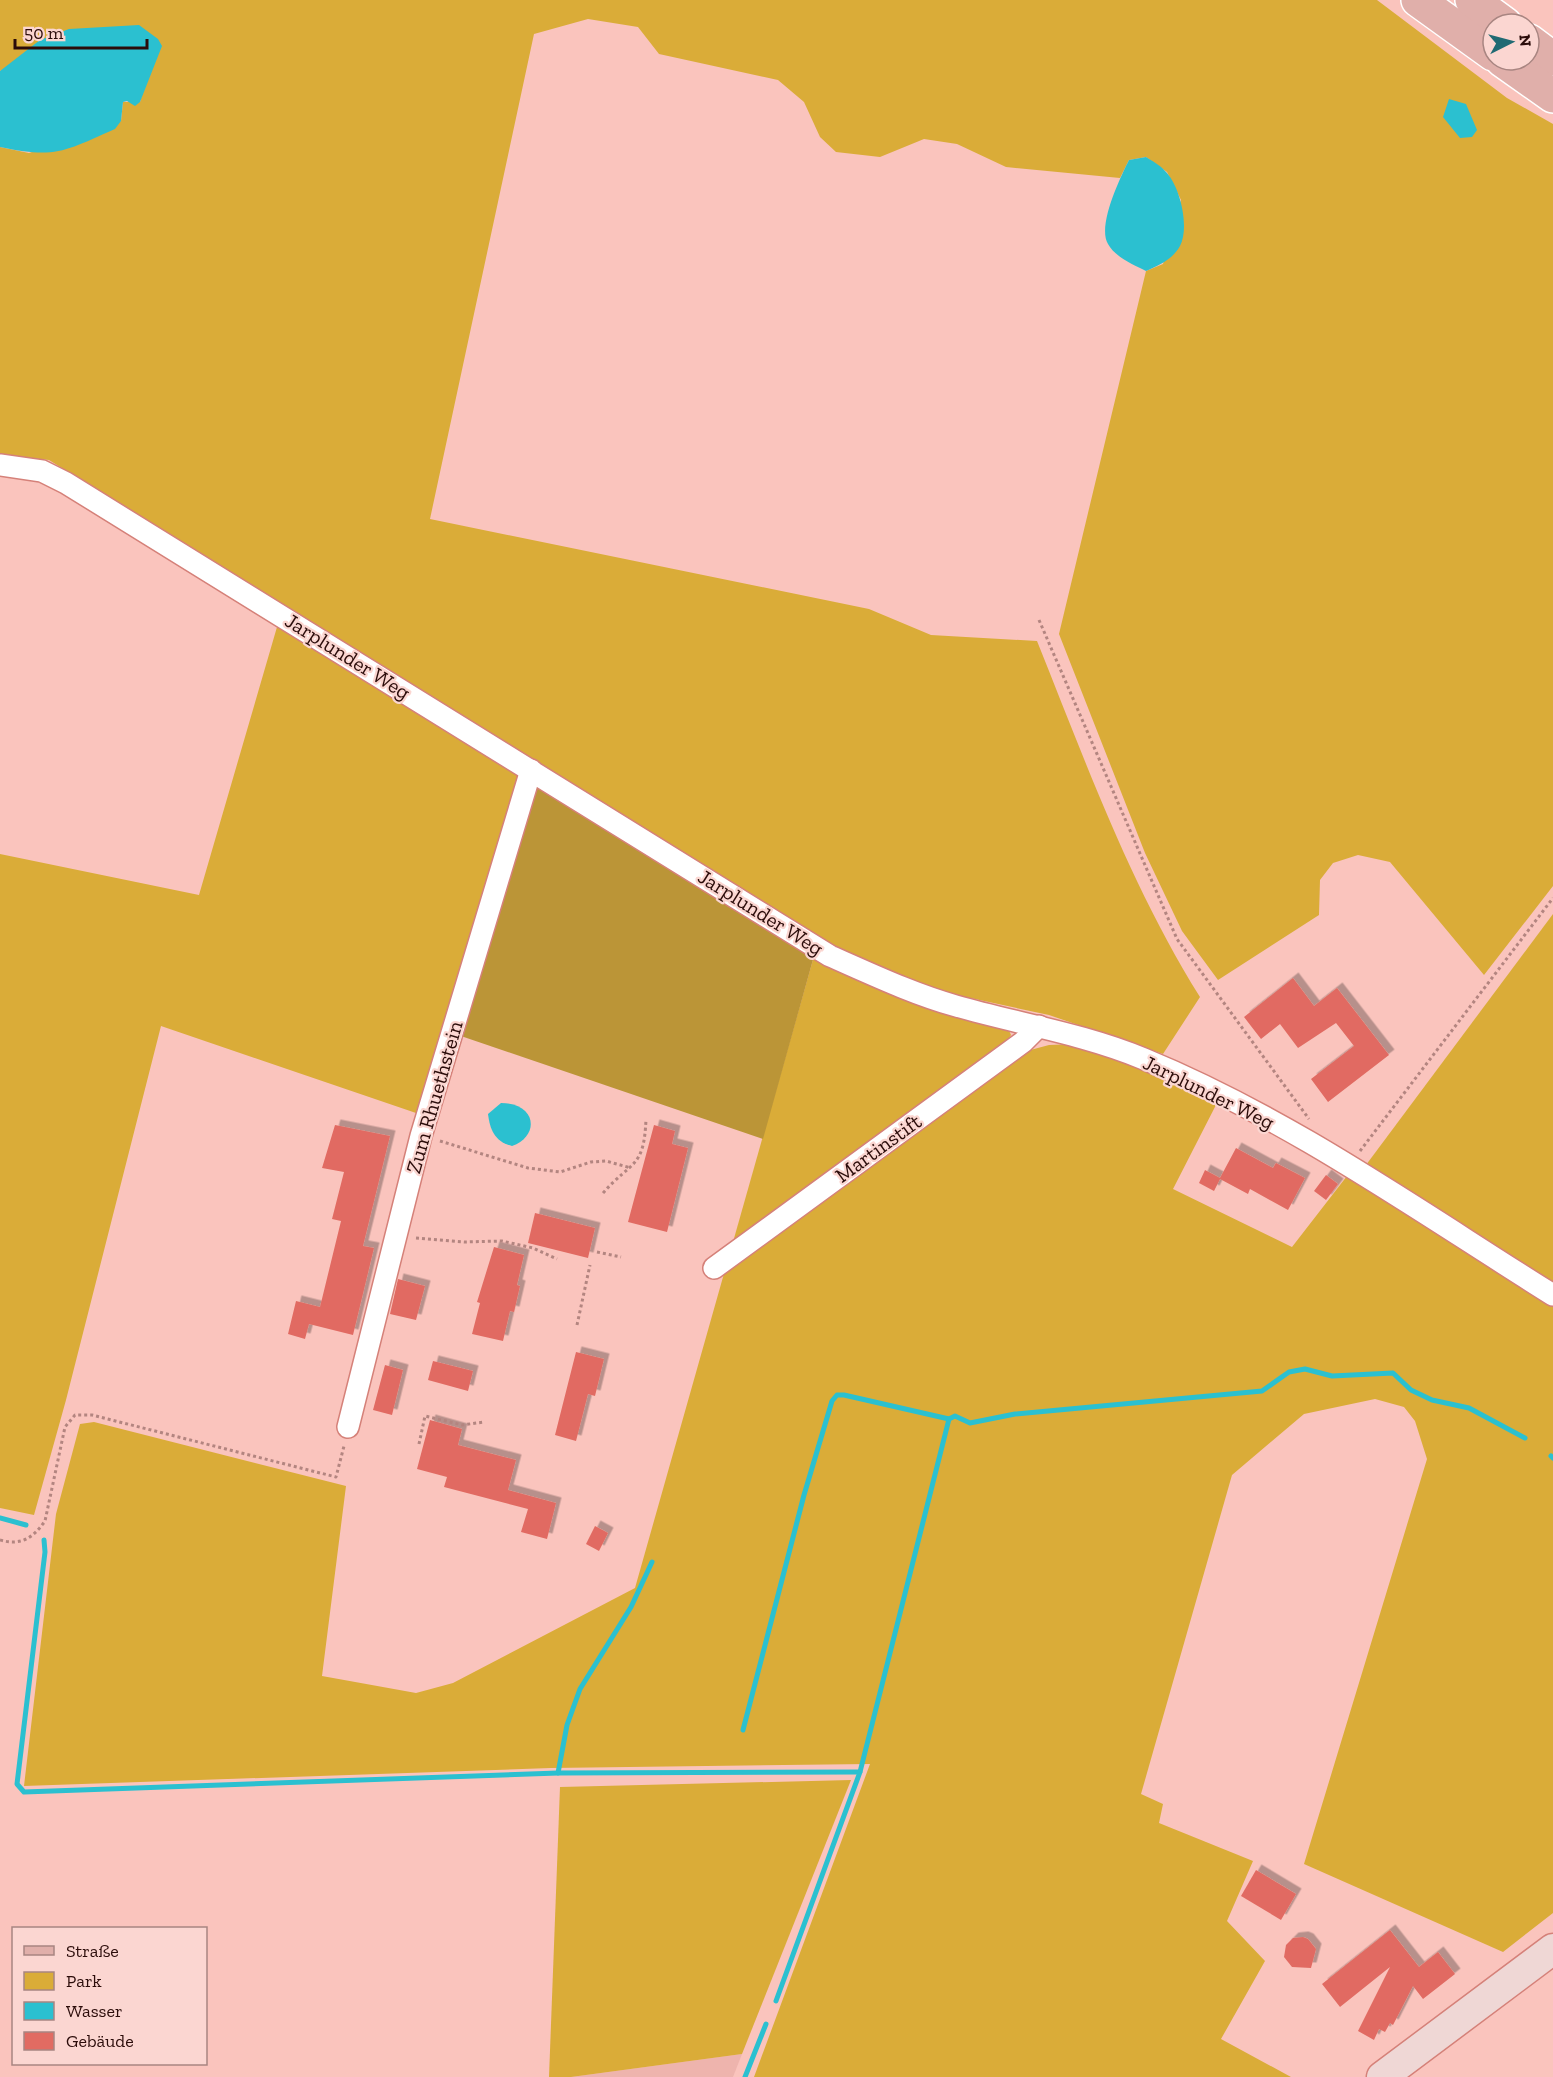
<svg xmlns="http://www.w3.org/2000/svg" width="1553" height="2077" font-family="'Zilla Slab',serif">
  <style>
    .built { fill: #eeb4ad }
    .green { fill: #daac38 }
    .forest { fill: #bb9537 }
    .water { fill: #2bc0d0 }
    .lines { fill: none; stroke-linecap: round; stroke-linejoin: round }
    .stream { stroke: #2bc0d0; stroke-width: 5 }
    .building { fill: #e16b62; filter: url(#shadow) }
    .minor-casing { stroke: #d58179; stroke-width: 24 }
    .secondary-casing { stroke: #d58179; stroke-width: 33 }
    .primary-casing { stroke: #fff; stroke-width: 36 }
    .path { stroke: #b38580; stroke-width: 3; stroke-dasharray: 3 3; stroke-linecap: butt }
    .minor { stroke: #fff; stroke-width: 21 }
    .secondary { stroke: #efd7d5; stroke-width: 30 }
    .primary { stroke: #e0afaa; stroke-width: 33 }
    .labels { text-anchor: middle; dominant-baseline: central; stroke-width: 4.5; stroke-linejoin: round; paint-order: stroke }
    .street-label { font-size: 21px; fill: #2b0c0a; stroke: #fbd6d1 }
  </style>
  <defs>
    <filter id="shadow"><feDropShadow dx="5.5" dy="-5.5" stdDeviation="0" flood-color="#0004"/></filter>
  </defs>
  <rect width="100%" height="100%" fill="#fac4bd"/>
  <polygon class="built" points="742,2054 733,2077 571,2077"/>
  <g class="green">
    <path d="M0 0H1377L1507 98 1553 124V886L1484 975 1390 862 1358 855 1333 863 1320 880 1319 915 1218 980 1182 931 1145 853 1059 634 1146 271 1163 264 1181 200 1167 172 1146 157 1129 160 1120 178 1006 167 957 144 924 139 880 157 836 152 820 137 804 102 778 80 659 54 638 27 588 19 534 34 430 519 869 609 931 635 1037 641C1086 763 1130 885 1200 997L1163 1054 1049 1015 947 993 886 972 807 932 49 460 0 455V147L29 153 121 121 123 102H140L143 90 9 66 0 71Z"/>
    <polygon points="277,627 518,774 416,1113 161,1026 66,1400 34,1515 0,1508 0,854 199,895"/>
    <polygon points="1553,914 1553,1286 1363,1169"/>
    <polygon points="814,956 1007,1026 1011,1035 1005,1044 733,1242"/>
    <polygon points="1075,1044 1141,1067 1218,1101 1173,1189 1292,1247 1347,1176 1553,1305 1553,1913 1503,1952 1304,1864 1427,1459 1415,1421 1404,1407 1375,1399 1304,1414 1232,1475 1141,1794 1163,1804 1159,1823 1253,1861 1227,1921 1265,1961 1221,2039 1291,2077 754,2077 870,1764 551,1768 24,1786 56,1514 80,1424 94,1422 346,1486 322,1676 416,1693 453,1683 635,1588 725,1270 1023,1052 1049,1045"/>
    <polygon points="851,1780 742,2054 571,2077 549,2077 560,1787"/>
  </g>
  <polygon class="forest" points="534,783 814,956 763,1139 458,1035"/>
  <g class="water">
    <path d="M139 25 158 39 162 46 140 102 135 106 127 101 123 102 121 121 115 129C65 151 56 159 0 147V71L40 40 69 29Z"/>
    <polygon points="1449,99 1466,104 1477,130 1472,137 1460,138 1443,117"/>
    <path d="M1146 157C1152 161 1160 165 1165 171 1180 185 1190 227 1180 246 1173 259 1158 266 1146 271 1134 265 1115 257 1108 244 1097 226 1120 178 1129 160Z"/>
    <path d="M501 1103C537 1103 540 1136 512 1146 495 1142 490 1130 488 1114Z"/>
  </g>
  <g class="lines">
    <g class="stream">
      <polyline points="1551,1456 1553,1458"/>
      <polyline points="0,1518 26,1525"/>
      <polyline points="44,1540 45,1552 17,1784 24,1792 558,1773 860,1772"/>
      <polyline points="743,1730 804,1495 832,1401 837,1395 844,1395 949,1419"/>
      <polyline points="558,1773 567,1725 580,1689 631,1607 652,1562"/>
      <polyline points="776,2001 860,1772 949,1419 955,1416 970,1423 1015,1414 1262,1391 1289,1372 1305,1369 1332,1376 1393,1373 1411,1390 1432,1400 1469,1408 1525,1438"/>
      <polyline points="745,2077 766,2024"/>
    </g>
  </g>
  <g class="building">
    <polygon points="1293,978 1314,1006 1337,988 1389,1055 1328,1102 1311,1079 1354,1046 1336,1023 1298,1048 1280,1024 1261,1039 1244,1017"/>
    <polygon points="335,1125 390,1136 363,1246 374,1248 353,1335 309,1324 305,1339 288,1334 296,1301 320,1307 341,1221 332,1219 344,1172 322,1168"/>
    <polygon points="654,1125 675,1131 672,1144 688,1148 667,1232 628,1222"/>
    <polygon points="1236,1148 1273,1168 1276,1163 1305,1178 1288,1210 1250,1189 1248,1194 1220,1179 1214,1191 1199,1183 1205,1170 1220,1178"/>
    <polygon points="1326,1175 1338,1184 1326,1200 1314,1191"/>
    <polygon points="535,1213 595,1228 588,1258 528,1243"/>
    <polygon points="494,1247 524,1255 517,1285 520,1286 514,1312 510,1311 503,1341 472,1334 480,1303 477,1302"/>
    <polygon points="398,1279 425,1286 416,1320 390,1314"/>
    <polygon points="576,1352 604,1359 595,1396 588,1394 576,1441 555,1435"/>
    <polygon points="433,1361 473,1371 468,1391 428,1380"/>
    <polygon points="385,1365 403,1370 392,1415 373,1410"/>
    <polygon points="430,1420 462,1429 458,1445 516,1460 508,1490 556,1503 547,1539 521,1532 528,1509 444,1487 447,1477 417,1469"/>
    <polygon points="595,1526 608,1533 599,1551 586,1544"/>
    <polygon points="1256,1870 1296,1894 1281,1920 1241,1896"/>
    <polygon points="1390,1930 1419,1967 1438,1952 1455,1974 1423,1999 1413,1986 1393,2025 1390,2023 1385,2032 1379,2029 1374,2040 1358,2031 1390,1967 1340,2007 1322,1984"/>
    <polygon points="1303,1937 1308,1939 1316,1949 1311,1968 1292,1967 1284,1957 1286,1945 1293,1938"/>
  </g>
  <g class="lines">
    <g class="minor-casing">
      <g id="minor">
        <path d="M0 465 42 471 66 483 830 956C871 974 913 994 956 1006 1019 1024 1084 1034 1144 1059 1290 1119 1420 1212 1553 1295"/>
        <polyline points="714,1268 1023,1042 1039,1026"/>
        <polyline points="348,1427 421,1136 531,770"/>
      </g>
    </g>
    <g class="secondary-casing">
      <polyline id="secondary" points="1382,2077 1553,1949"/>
    </g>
    <g class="primary-casing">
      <g id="primary">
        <polyline points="1418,0 1493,54"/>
        <polyline points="1472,0 1505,24"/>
        <polyline points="1529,41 1553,59"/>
        <polyline points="1502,60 1553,96"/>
      </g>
    </g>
    <g class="path">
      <polyline points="1039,620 1177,939 1309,1119"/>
      <polyline points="440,1141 528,1168 560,1172 591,1162 606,1161 631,1168"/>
      <polyline points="1360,1151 1553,898"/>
      <path d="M603 1193C632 1160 644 1169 646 1119"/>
      <polyline points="416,1238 464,1242 502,1241 533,1248 557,1259"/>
      <polyline points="597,1252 621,1257"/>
      <polyline points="577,1325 590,1265"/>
      <polyline points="419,1444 425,1416 462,1425 484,1422"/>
      <path d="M0 1540C21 1546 33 1538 45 1521L65 1427 75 1415H92L336 1477 344 1446"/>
    </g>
    <use href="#minor" class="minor"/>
    <use href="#secondary" class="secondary"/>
    <use href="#primary" class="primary"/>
  </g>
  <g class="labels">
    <g class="street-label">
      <text transform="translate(348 656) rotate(32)">Jarplunder Weg</text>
      <text transform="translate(761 912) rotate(32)">Jarplunder Weg</text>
      <text transform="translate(1209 1092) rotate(26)">Jarplunder Weg</text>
      <text transform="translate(434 1097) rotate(-74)">Zum Rhuethstein</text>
      <text transform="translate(878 1148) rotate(-36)">Martinstift</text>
    </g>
  </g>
  <rect x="12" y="1927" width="195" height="138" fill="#fbd6d1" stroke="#a88581" stroke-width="1.5"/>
  <rect x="24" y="1946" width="30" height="9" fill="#e0afaa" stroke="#a88581" stroke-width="1.5"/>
  <text x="66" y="1957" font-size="18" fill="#2b0c0a">Straße</text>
  <rect x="24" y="1972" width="30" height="18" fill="#daac38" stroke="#a88581" stroke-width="1.5"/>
  <text x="66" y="1987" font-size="18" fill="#2b0c0a">Park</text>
  <rect x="24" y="2002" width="30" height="18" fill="#2bc0d0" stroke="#a88581" stroke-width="1.5"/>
  <text x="66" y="2017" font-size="18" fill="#2b0c0a">Wasser</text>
  <rect x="24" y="2032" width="30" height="18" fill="#e16b62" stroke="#a88581" stroke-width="1.5"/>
  <text x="66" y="2047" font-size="18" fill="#2b0c0a">Gebäude</text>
  <g transform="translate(1511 42) rotate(84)"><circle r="28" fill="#fbd6d1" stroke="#a88581" stroke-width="1.5"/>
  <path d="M0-4.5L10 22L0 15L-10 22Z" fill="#206a73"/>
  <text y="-9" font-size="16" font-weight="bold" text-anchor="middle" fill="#2b0c0a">N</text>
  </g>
  <path d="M15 39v9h132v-9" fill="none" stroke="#2b0c0a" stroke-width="3"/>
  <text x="24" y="39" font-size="18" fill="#2b0c0a" stroke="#fbd6d1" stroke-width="4.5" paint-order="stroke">50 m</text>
</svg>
